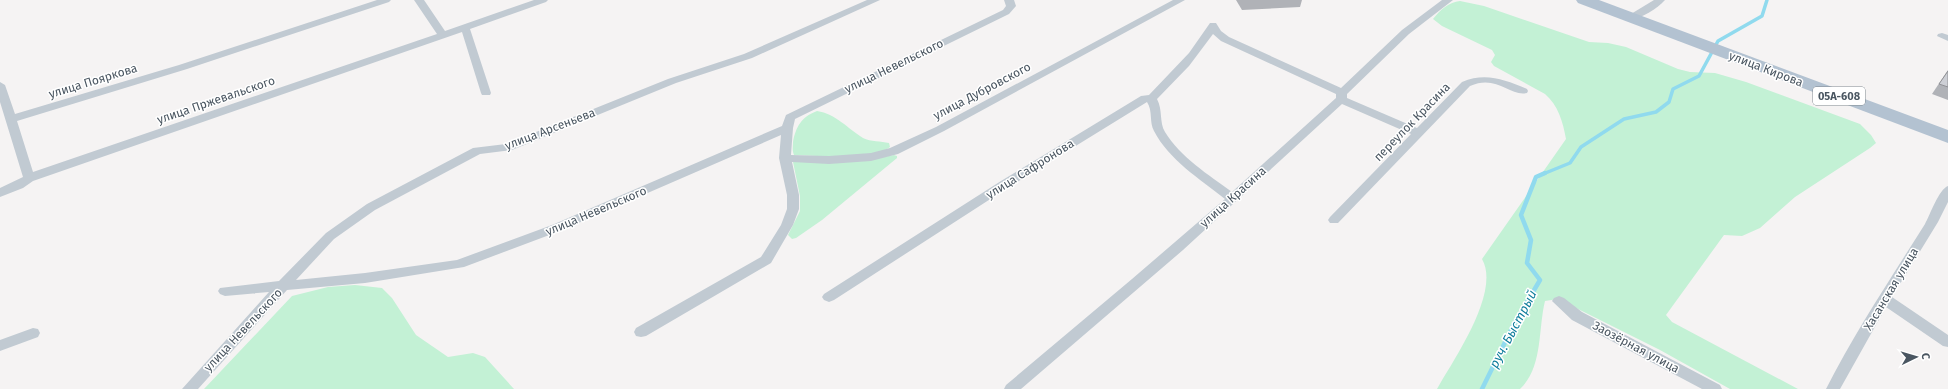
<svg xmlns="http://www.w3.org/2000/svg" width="1948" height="389" font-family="'Fira Sans',sans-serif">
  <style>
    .green { fill: #c3f1d5 }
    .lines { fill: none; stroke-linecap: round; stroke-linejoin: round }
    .stream-far1 { stroke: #90daee; stroke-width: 3.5 }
    .stream { stroke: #90daee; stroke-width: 4.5 }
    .street { fill: #c1cad2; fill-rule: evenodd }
    .primary { fill: #b3c2d1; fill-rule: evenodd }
    .wall { fill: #b0b2b7 }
    .building { fill: #cdcfd5; stroke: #909195 }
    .labels { text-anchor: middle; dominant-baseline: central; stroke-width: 3; stroke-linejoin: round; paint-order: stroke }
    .shield { fill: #fff; stroke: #808990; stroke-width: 1 }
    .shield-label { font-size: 11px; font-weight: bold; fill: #4a5661 }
    .street-label { font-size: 12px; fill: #4a5661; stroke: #fff }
    .water-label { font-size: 13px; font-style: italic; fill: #0c7c9b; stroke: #fff }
  </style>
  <rect width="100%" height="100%" fill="#f5f3f3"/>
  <g class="green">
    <path d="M1460 1 1484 6 1589 42 1608 43 1626 47 1678 69 1690 72 1715 73 1746 82 1860 124 1871 135 1876 143 1870 148 1795 197 1760 228 1742 236 1724 235 1666 315 1672 322 1798 389H1730L1660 350 1558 299 1545 301C1538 329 1543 368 1520 389H1437C1454 359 1501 292 1482 259L1566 139C1563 122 1558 105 1545 94L1494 66 1491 62 1495 55 1492 50 1442 26 1433 19C1440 10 1449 2 1460 1Z"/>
    <path d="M817 111C836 114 847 128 863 138 871 142 881 141 889 143L890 147C875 160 815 156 794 155 792 150 793 147 793 142 796 127 801 117 817 111Z"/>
    <polygon points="894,155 897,156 897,158 822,220 796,238 792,239 788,235 800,211 800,196 793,162 873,159"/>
    <polygon points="355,285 382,288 392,298 416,335 448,357 473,353 485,357 514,389 204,389 292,296 328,287"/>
  </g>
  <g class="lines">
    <polyline class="stream-far1" points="1543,174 1570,163 1581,147 1624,119 1656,112 1669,102 1673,89 1699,76 1718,41 1762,16 1767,0"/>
    <polyline class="stream" points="1482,389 1513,326 1540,280 1527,263 1531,240 1521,215 1536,177 1545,173"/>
    <g class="street">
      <polygon points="377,0 391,0 389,2 187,69 17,121 33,172 437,34 414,0 424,0 445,31 534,0 548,0 546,2 470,29 491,93 490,95 482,95 481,93 462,32 33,181 23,188 0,197 0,188 23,177 0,102 0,82 5,85 15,114 179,65"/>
      <polygon points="867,0 880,0 752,58 676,83 512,150 480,154 375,210 334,239 296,280 365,273 457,260 552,225 782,126 786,115 1003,10 1006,6 1004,0 1014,0 1016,6 1009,14 795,119 793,128 791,155 829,156 871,153 890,148 936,127 1173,0 1185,0 944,131 898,154 871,161 829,164 792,162 799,195 799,209 793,225 771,263 646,336 641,337 636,336 634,332 636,328 761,257 781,225 787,209 787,195 779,158 781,135 560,231 464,267 365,283 287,290 198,389 182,389 269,292 225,296 220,294 218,291 220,288 279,281 326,233 367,204 473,148 506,144 668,79 744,54"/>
      <path d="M1442 0H1453L1409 34 1347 94V98L1417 128 1462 82C1486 72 1505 80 1527 89L1528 91 1527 93C1510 97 1497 74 1470 86L1338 223H1330L1328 220 1330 217 1411 134 1342 104 1183 250 1021 389H1004L1006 385 1132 279 1225 199C1200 179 1169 160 1154 131 1149 122 1153 111 1147 102L1009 187 834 300 829 302 824 300 822 297 824 294 1001 181 1141 96 1149 95 1189 53 1210 23H1216L1221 31 1229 37 1341 88 1402 30ZM1213 34 1221 41 1336 94V98L1232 192C1209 175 1180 157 1165 132 1159 122 1163 110 1157 99L1189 66Z"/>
      <path d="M1654 0H1665C1657 9 1643 17 1631 20L1626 17Z"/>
      <polygon points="1942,33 1948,35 1948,41 1937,36 1938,34"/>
      <path d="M1948 186V202L1938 222 1892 297 1948 335V347L1943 346 1886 307 1840 389H1826C1855 332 1891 278 1925 224 1930 215 1939 189 1948 186Z"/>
      <polygon points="1559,296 1564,298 1582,312 1720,385 1722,389 1702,389 1572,320 1552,301 1554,298"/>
      <polygon points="33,328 38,329 40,333 38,337 0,351 0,340"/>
    </g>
    <polygon class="primary" points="1576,0 1599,0 1948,130 1948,143 1578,3"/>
  </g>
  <g class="wall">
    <polygon points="1236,0 1302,0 1300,7 1242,10"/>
    <polygon points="1948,70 1948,100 1932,94"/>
  </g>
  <polygon class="building" points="1948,71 1948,87 1939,84"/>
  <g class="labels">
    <rect class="shield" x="1813" y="87" width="52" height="18" rx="3"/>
    <g class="shield-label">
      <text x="1839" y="96">05А-608</text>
    </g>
    <g class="street-label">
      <text transform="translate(894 66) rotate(-26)">улица Невельского</text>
      <text transform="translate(1766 69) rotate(21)">улица Кирова</text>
      <text transform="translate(93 81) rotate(-17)">улица Пояркова</text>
      <text transform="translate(982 91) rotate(-28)">улица Дубровского</text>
      <text transform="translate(216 100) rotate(-19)">улица Пржевальского</text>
      <text transform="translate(1412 122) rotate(-46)">переулок Красина</text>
      <text transform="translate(550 129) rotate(-21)">улица Арсеньева</text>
      <text transform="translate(1030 169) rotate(-32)">улица Сафронова</text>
      <text transform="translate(1233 197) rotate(-42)">улица Красина</text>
      <text transform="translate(596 211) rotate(-23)">улица Невельского</text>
      <text transform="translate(1891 289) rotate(-59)">Хасанская улица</text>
      <text transform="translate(243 330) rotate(-47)">улица Невельского</text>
      <text transform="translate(1636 347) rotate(28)">Заозёрная улица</text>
    </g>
    <g class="water-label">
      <text transform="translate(1513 329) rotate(-62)">руч. Быстрый</text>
    </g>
  </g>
  <g transform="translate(1916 357) rotate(85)" stroke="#ffffff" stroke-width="3" paint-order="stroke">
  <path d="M0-3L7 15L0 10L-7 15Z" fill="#4a5661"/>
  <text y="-6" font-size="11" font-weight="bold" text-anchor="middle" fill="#4a5661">С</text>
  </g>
</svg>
